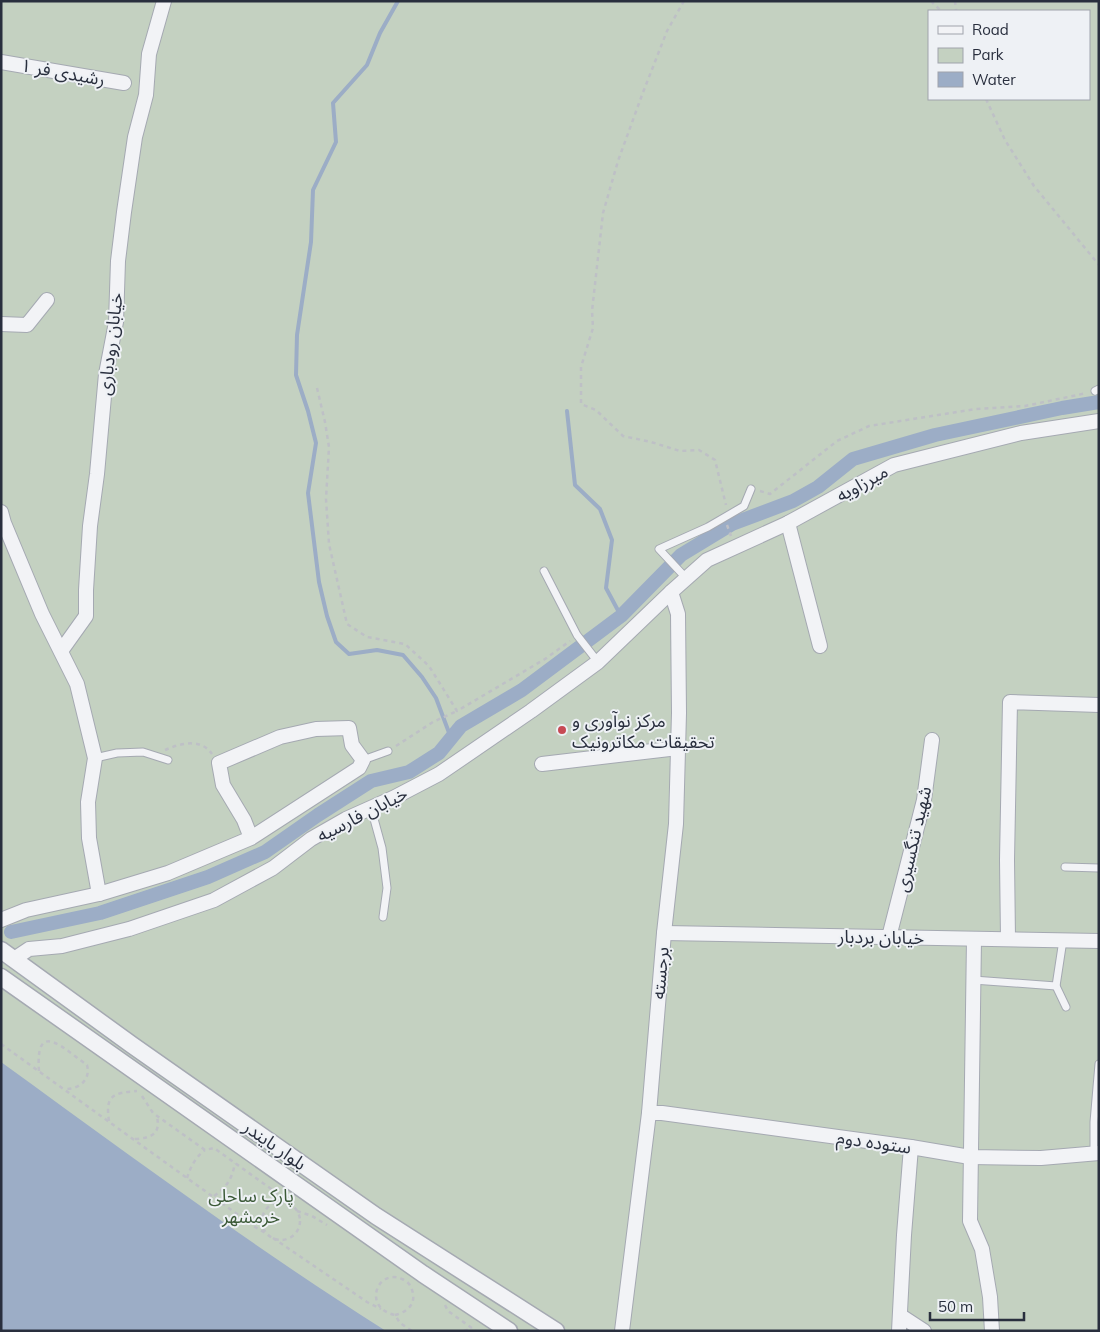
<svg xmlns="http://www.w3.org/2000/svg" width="1100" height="1332" font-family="Mulish,'Noto Sans Arabic',sans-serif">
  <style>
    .green { fill: #c4d1c1; fill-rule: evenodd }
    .water { fill: #9cadc6 }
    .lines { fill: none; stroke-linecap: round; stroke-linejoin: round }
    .stream { stroke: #9cadc6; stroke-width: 4 }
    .canal { stroke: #9cadc6; stroke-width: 14 }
    .service-casing { stroke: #a5a9b2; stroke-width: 9 }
    .minor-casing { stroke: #a5a9b2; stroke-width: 16 }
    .tertiary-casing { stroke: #a5a9b2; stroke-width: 19 }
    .path { stroke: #bec0c6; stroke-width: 2.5; stroke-dasharray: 4 4; stroke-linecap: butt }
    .service { stroke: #f2f3f6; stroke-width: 7 }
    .minor { stroke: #f2f3f6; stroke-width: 14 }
    .tertiary { stroke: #f2f3f6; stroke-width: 16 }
    .poi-dot { fill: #c74a54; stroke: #eef1f5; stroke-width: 2 }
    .labels { text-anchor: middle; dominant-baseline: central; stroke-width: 4; stroke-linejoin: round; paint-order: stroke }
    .street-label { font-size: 18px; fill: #292f3e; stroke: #eef1f5 }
    .poi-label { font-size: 18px; fill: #292f3e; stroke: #eef1f5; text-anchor: start }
    .park-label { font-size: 18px; fill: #3b5937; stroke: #eef1f5 }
  </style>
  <rect width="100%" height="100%" fill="#dfe2e8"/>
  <path class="green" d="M1 1H1099V1331H1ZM929 11H1089V99H929Z"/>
  <path class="water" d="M1 1062C128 1154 253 1247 386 1331H1Z"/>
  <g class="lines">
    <g class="stream">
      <polyline points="398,1 380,33 367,65 333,103 336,142 313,190 311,242 297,335 296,375 308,411 316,443 308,493 319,582 327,616 336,642 349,654 377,650 403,655 422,677 436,698 451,738"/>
      <polyline points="567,411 575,485 600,509 612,540 606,588 621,616"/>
    </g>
    <polyline class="canal" points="11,932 100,913 208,877 265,852 318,815 371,781 409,772 439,753 461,726 522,690 621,616 681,555 732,524 793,501 818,487 853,459 935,435 1062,408 1099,402"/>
    <g class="service-casing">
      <g id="service">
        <polyline points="1095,391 1099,389"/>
        <polyline points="544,571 577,635 598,662"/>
        <polyline points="686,578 659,549 708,527 744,506 751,489"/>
        <polyline points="95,758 117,753 143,752 168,760"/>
        <polyline points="363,760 388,751"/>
        <polyline points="371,808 382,848 387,888 383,917"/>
        <polyline points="1065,867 1099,868"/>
        <polyline points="1063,940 1056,986 1066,1007"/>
        <polyline points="973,980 1056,986"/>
        <polyline points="1094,1153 1094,1122 1099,1064"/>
      </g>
    </g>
    <g class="minor-casing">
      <g id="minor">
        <polyline points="1,62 124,83"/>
        <polyline points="1,324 27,325 47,300"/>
        <polyline points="1,512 4,523 42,614 77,684 95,758 88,802 89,838 99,894 26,910 1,920"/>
        <polyline points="788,523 820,646"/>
        <polyline points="61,651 86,616 86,590 90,526 97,474 106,374 116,322 118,261 124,212 135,137 146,95 149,54 164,1"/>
        <polyline points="542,764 678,748"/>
        <polyline points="99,894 168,873 251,838 359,768 363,760 352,745 349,728 316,729 280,737 219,763 223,785 244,820 251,838"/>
        <polyline points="664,933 1099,941"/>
        <polyline points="889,937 924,800 932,740"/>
        <polyline points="974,939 970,1221 982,1249 990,1297 992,1331"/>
        <polyline points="1008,939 1007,860 1010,702 1099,705"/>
        <polyline points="14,959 29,949 62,946 129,929 214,900 273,868 311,839 346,819 393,798 439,774 531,711 598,662 671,592"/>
        <polyline points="649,1113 662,1113 911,1147 970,1157 1041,1158 1099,1153"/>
        <polyline points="901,1316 924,1331"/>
        <polyline points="622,1331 649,1113 664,933 676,824 679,713 678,614 671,592 707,560 788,523 894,465 1021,433 1099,421"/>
        <polyline points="899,1331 904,1235 911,1147"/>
      </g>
    </g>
    <g class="tertiary-casing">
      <g id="tertiary">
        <polyline points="1,950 132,1045 376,1216 556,1331"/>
        <polyline points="1,977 423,1274 509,1331"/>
      </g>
    </g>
    <g class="path">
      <polyline points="684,1 667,31 642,95 618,161 603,213 592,311 593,328 581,367 581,404 596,410 623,436 651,442 680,451 699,450 715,460 726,505"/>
      <polyline points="931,1 941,11"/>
      <polyline points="955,1 956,11"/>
      <polyline points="986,99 1005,140 1034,186 1099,265"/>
      <polyline points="317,388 325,422 329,447 326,499 329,544 347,624 367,637 405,644 429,666 457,711 545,659 570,641"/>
      <polyline points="760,491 770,494 837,441 869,426 976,409 1025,406 1087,393"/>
      <polyline points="727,525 731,536"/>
      <polyline points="396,746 433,722 457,711"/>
      <path d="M165 750C181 743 201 738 212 754"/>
      <polyline points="1,1044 255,1227 267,1234"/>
      <path d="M39 1071C35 1018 64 1049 87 1065 91 1080 79 1089 66 1089"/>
      <polyline points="142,1096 153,1113 205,1150 214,1148 281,1196 285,1202"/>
      <path d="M109 1121C105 1095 113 1093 137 1091"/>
      <path d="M135 1139C150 1138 161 1135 157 1117"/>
      <path d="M187 1178C191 1166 195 1158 205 1150"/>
      <path d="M214 1196C227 1187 232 1179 235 1163"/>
      <circle cx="281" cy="1221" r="19"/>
      <polyline points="297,1211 312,1216 327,1225"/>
      <polyline points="273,1238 367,1302 381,1309"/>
      <polyline points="445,1305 448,1311 476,1331"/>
      <path d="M395 1315C407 1312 417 1304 412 1290 411 1285 407 1281 402 1279 377 1268 362 1308 395 1315L400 1323 412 1331"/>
      <polyline points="464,1331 472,1328"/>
    </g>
    <use href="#service" class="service"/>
    <use href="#minor" class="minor"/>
    <use href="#tertiary" class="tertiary"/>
  </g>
  <circle class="poi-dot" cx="562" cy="730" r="5"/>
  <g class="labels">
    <g class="street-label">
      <text transform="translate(63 72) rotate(10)">رشیدی فر ۱</text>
      <text transform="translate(110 344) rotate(-83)">خیابان رودباری</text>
      <text transform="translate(862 483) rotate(-29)">میرزاویه</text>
      <text transform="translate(362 814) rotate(-27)">خیابان فارسیه</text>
      <text transform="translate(913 839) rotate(-77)">شهید تنگسیری</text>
      <text transform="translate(881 937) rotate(1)">خیابان بردبار</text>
      <text transform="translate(660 973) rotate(-85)">برجسته</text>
      <text transform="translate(874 1142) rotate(8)">ستوده دوم</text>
      <text transform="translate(275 1145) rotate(35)">بلوار بایندر</text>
    </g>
    <g class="poi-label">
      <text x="572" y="720">مرکز نوآوری و<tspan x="572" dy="21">تحقیقات مکاترونیک</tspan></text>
    </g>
    <g class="park-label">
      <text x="251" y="1195">پارک ساحلی<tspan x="251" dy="21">خرمشهر</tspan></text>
    </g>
  </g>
  <rect width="1100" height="1332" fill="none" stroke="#292f3e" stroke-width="5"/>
  <rect x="928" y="10" width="162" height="90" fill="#eef1f5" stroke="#9fa3ac"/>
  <rect x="938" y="26" width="25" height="8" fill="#f2f3f6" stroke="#9fa3ac"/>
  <text x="972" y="35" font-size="15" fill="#292f3e">Road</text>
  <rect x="938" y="48" width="25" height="15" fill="#c4d1c1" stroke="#9fa3ac"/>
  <text x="972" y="60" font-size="15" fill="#292f3e">Park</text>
  <rect x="938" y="72" width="25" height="15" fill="#9cadc6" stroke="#9fa3ac"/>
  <text x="972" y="85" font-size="15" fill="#292f3e">Water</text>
  <path d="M930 1312v8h94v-8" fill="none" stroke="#292f3e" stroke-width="2.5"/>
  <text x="938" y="1312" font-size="15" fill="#292f3e" stroke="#eef1f5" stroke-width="4" paint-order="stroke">50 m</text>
</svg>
